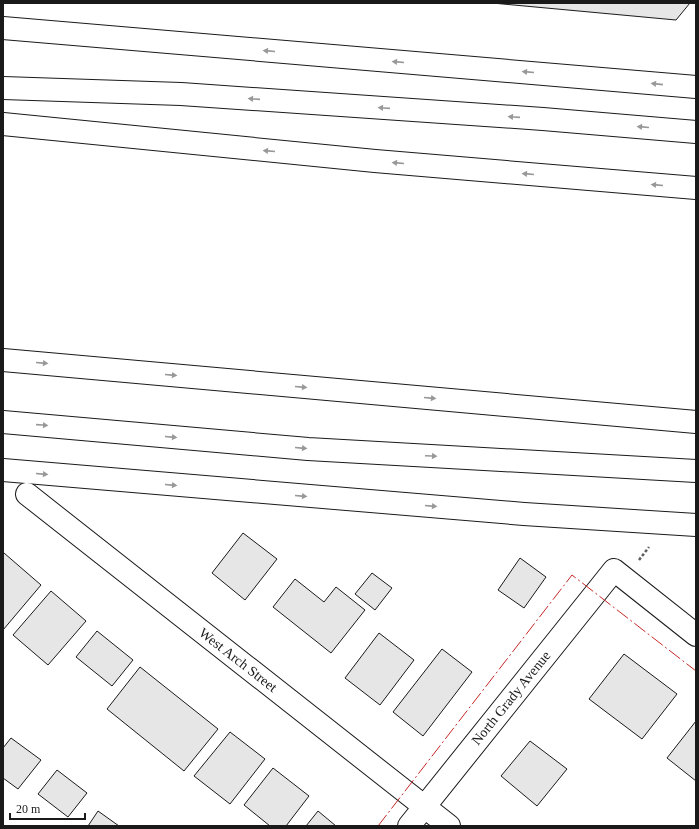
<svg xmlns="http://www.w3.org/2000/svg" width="699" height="829" font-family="Georgia,serif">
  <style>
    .building { fill: #e6e6e6; stroke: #1a1a1a }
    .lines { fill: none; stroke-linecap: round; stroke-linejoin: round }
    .minor-casing { stroke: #1a1a1a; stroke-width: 24 }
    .motorway-casing { stroke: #1a1a1a; stroke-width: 24 }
    .path { stroke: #5f5f5f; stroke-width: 2.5; stroke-dasharray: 3 2; stroke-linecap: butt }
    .minor { stroke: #fff; stroke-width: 22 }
    .motorway { stroke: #fff; stroke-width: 22 }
    .power { stroke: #c62828; stroke-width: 1; stroke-dasharray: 14 3 2 3; stroke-linecap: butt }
    .oneway { fill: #989898 }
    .labels { text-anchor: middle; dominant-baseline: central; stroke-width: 3; stroke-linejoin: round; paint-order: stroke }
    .street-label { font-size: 14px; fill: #1a1a1a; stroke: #fff }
  </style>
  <rect width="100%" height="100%" fill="#fff"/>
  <g class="building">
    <polygon points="492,3 690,3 676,20"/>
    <polygon points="243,533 277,559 245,600 212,573"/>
    <polygon points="4,553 41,585 3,630 3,554"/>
    <polygon points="520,558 546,577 524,608 498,590"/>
    <polygon points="372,573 392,588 375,610 355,594"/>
    <polygon points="295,579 324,602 336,587 365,610 331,653 273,607"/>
    <polygon points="51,591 86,621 48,665 13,635"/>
    <polygon points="97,631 133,660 112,686 76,657"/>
    <polygon points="379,633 414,660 380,705 345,678"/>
    <polygon points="442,649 472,672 423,736 393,712"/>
    <polygon points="624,654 677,694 642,739 589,699"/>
    <polygon points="140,667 218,729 184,771 107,709"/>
    <polygon points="696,721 696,781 667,758"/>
    <polygon points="230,732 265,759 230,804 194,776"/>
    <polygon points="11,738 41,760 18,789 3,778 3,748"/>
    <polygon points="530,741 567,769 537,806 501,776"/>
    <polygon points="273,768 309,796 286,826 270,826 244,805"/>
    <polygon points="57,770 87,793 68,817 38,794"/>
    <polygon points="98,811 119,826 88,826"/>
    <polygon points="318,811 336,826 306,826"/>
  </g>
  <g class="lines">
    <g class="minor-casing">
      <g id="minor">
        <polyline points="27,494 449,826"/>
        <polyline points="409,826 614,570 696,635"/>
      </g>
    </g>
    <g class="motorway-casing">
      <g id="motorway">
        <polyline points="3,28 696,87"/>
        <polyline points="3,88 181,94 543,119 696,132"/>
        <polyline points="3,124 375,161 696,188"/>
        <polyline points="3,360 696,422"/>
        <polyline points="3,422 308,449 696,471"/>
        <polyline points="3,470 524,514 696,525"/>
      </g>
    </g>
    <polyline class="path" points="639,560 649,547"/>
    <use href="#minor" class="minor"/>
    <use href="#motorway" class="motorway"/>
    <polyline class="power" points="378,826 572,575 696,671"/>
  </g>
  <defs><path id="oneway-solid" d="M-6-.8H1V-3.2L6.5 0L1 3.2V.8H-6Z"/></defs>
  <g class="oneway">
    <use href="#oneway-solid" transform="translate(269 51) rotate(-175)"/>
    <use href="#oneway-solid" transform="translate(398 62) rotate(-175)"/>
    <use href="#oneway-solid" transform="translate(528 72) rotate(-175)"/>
    <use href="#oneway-solid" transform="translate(657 84) rotate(-174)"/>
    <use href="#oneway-solid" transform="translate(254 99) rotate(-176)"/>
    <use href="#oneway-solid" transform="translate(384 108) rotate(-176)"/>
    <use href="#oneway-solid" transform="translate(514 117) rotate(-176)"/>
    <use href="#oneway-solid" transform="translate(643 127) rotate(-175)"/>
    <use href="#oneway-solid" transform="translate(269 151) rotate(-175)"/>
    <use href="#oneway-solid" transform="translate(398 163) rotate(-175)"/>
    <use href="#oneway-solid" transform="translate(528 174) rotate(-175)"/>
    <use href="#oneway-solid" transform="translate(657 185) rotate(-175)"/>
    <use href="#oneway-solid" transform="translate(42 363) rotate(5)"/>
    <use href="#oneway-solid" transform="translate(171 375) rotate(5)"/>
    <use href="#oneway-solid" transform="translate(301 387) rotate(5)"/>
    <use href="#oneway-solid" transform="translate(430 398) rotate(5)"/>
    <use href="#oneway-solid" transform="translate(42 425) rotate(4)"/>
    <use href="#oneway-solid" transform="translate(171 437) rotate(5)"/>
    <use href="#oneway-solid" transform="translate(301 448) rotate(5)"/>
    <use href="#oneway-solid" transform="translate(431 456) rotate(3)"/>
    <use href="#oneway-solid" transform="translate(42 474) rotate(5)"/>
    <use href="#oneway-solid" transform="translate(171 485) rotate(5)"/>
    <use href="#oneway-solid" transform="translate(301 496) rotate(5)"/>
    <use href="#oneway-solid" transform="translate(431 506) rotate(5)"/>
  </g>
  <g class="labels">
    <g class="street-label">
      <text transform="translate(238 660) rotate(38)">West Arch Street</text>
      <text transform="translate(511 698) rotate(-51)">North Grady Avenue</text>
    </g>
  </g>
  <rect width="699" height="829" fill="none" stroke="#1a1a1a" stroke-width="8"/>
  <path d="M10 813v6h75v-6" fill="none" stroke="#1a1a1a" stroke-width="2"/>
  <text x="16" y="813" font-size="12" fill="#1a1a1a" stroke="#ffffff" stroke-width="3" paint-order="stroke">20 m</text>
</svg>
